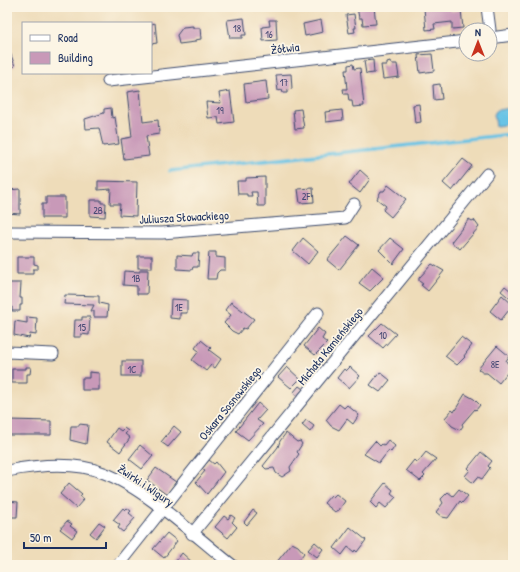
<svg xmlns="http://www.w3.org/2000/svg" width="520" height="572" font-family="'Patrick Hand',sans-serif">
  <style>
    .water { fill: #67c3e5; stroke: #4179a2 }
    .lines { fill: none; stroke-linecap: round; stroke-linejoin: round }
    .stream { stroke: #67c3e5; stroke-width: 3.5 }
    .building { fill: #c899b8 }
    .street-casing { stroke: #3b496c; stroke-width: 13 }
    .street { stroke: #fff; stroke-width: 11 }
    .labels { text-anchor: middle; dominant-baseline: central; stroke-width: 3.5; stroke-linejoin: round; paint-order: stroke }
    .number-label { font-size: 10px; fill: #464a74 }
    .street-label { font-size: 12px; fill: #1b2f5e; stroke: #fcf5e5 }
  </style>
  <rect width="100%" height="100%" fill="#fcf5e5"/>
  <filter id="ink" filterUnits="userSpaceOnUse"><feTurbulence type="fractalNoise" baseFrequency=".025" numOctaves="2"/><feDisplacementMap in="SourceGraphic" scale="8" xChannelSelector="R" yChannelSelector="G"/><feConvolveMatrix kernelMatrix="1 2 1 2 8 2 1 2 1" color-interpolation-filters="sRGB"/></filter>
  <filter id="wash" filterUnits="userSpaceOnUse"><feTurbulence type="fractalNoise" baseFrequency=".012" numOctaves="4" result="noise"/><feDisplacementMap in="SourceGraphic" scale="16" xChannelSelector="R" yChannelSelector="G"/><feGaussianBlur stdDeviation="0.9" result="paint"/><feColorMatrix in="noise" values="0 0 0 0 0 0 0 0 0 0 0 0 0 0 0 0 0 1.4 0 .05"/><feComposite in="paint" operator="in"/></filter>
  <g filter="url(#wash)">
    <rect width="100%" height="100%" fill="#eedcb9"/>
    <polygon class="water" points="512,108 513,124 496,126 494,115 496,110"/>
    <g class="lines">
      <polyline class="stream" points="170,171 513,134"/>
    </g>
    <g id="blocks">
      <g class="building">
        <polygon points="357,7 374,7 376,24 363,25 362,18 359,18"/>
        <polygon points="450,7 451,11 461,10 463,28 452,29 452,22 434,24 435,29 426,30 424,8"/>
        <polygon points="354,14 356,28 354,28 355,32 349,33 346,15"/>
        <polygon points="244,18 246,35 242,35 242,38 230,38 227,20"/>
        <polygon points="269,20 276,20 277,40 263,41 262,27 270,26"/>
        <polygon points="321,20 323,32 305,36 303,24"/>
        <polygon points="155,23 157,43 151,44 151,24"/>
        <polygon points="193,26 193,28 200,28 201,39 195,40 195,42 179,44 177,35 183,27"/>
        <polygon points="7,44 15,66 7,69"/>
        <polygon points="432,54 434,71 420,73 418,55"/>
        <polygon points="373,60 374,73 366,74 364,61"/>
        <polygon points="390,61 391,64 397,64 399,77 383,79 381,65 387,65 387,62"/>
        <polygon points="353,64 354,69 360,68 364,106 353,107 352,101 349,101 348,94 344,94 343,89 347,89 345,70 348,70 348,65"/>
        <polygon points="291,74 292,89 287,90 287,93 283,93 282,90 278,91 276,75"/>
        <polygon points="266,81 268,99 246,102 244,84"/>
        <polygon points="440,84 442,99 434,100 433,85"/>
        <polygon points="140,90 143,122 158,120 159,134 146,136 149,156 124,159 121,139 132,137 127,92"/>
        <polygon points="230,91 234,122 219,124 218,117 208,118 206,102 221,103 219,93"/>
        <polygon points="419,104 421,122 415,123 413,105"/>
        <polygon points="111,108 112,118 115,117 119,144 103,146 99,128 86,129 85,119 104,113 104,109"/>
        <polygon points="301,109 304,128 295,129 293,110"/>
        <polygon points="342,110 343,120 326,122 325,112"/>
        <polygon points="463,159 472,166 452,191 443,183"/>
        <polygon points="360,170 370,179 360,193 349,184"/>
        <polygon points="265,177 265,206 258,206 257,192 251,192 252,196 247,196 247,194 238,194 237,181 246,181 246,178"/>
        <polygon points="98,181 137,182 136,216 119,215 120,204 110,204 111,189 98,190"/>
        <polygon points="388,185 406,199 391,217 383,210 386,206 377,199 381,191 384,191"/>
        <polygon points="313,188 314,202 300,203 298,189"/>
        <polygon points="20,189 20,214 7,213 7,190"/>
        <polygon points="46,197 65,197 65,218 42,218 42,204 46,204"/>
        <polygon points="90,200 101,200 101,203 106,203 105,217 90,216"/>
        <polygon points="469,219 472,221 474,220 479,227 460,249 451,242"/>
        <polygon points="347,236 359,245 339,270 327,260"/>
        <polygon points="303,238 318,251 308,264 293,251"/>
        <polygon points="390,238 404,249 393,264 379,250"/>
        <polygon points="209,252 216,252 216,257 225,258 225,270 220,270 217,273 216,279 207,279"/>
        <polygon points="193,253 199,253 198,267 193,267 192,270 177,269 177,255 192,256"/>
        <rect x="138" y="256" width="14" height="12"/>
        <polygon points="17,257 34,257 34,264 38,265 38,269 33,269 33,274 17,274"/>
        <polygon points="432,264 444,271 428,291 421,285 423,284 419,281 419,278"/>
        <polygon points="372,267 384,277 370,291 359,283"/>
        <polygon points="140,270 148,270 147,294 137,294 137,286 123,285 124,271 140,272"/>
        <polygon points="8,283 21,283 20,298 22,298 22,305 20,305 20,311 12,311 12,307 7,306"/>
        <polygon points="505,286 511,291 513,288 513,301 501,291"/>
        <polygon points="65,295 99,296 99,303 108,305 107,317 94,317 94,311 91,311 94,305 64,304"/>
        <polygon points="502,295 513,305 501,320 490,311"/>
        <polygon points="171,299 187,300 187,313 180,313 180,319 170,318"/>
        <polygon points="231,302 254,319 246,329 243,328 238,334 232,331 224,323 231,315 225,310"/>
        <polygon points="27,317 37,318 36,335 30,334 29,338 14,335 15,321 27,323"/>
        <polygon points="82,317 90,317 89,335 81,334 81,337 74,337 75,320 82,320"/>
        <polygon points="382,323 396,334 383,348 369,336"/>
        <polygon points="318,328 325,334 322,339 327,343 315,355 304,346"/>
        <polygon points="461,337 472,345 464,356 465,357 457,365 445,356"/>
        <polygon points="201,340 211,348 209,350 221,359 215,368 211,365 206,371 192,360 199,351 195,348"/>
        <polygon points="497,346 509,356 506,361 511,368 499,383 487,373 483,373 478,369"/>
        <rect x="122" y="361" width="19" height="15"/>
        <polygon points="26,367 31,367 30,374 27,374 27,383 12,383 12,369 26,369"/>
        <polygon points="287,367 300,379 291,388 278,377"/>
        <polygon points="350,367 360,376 349,388 337,378 344,369 346,371"/>
        <polygon points="89,372 99,373 99,390 82,390 82,378 89,378"/>
        <polygon points="380,372 390,380 380,392 370,385"/>
        <polygon points="299,386 303,389 297,396 293,393"/>
        <polygon points="465,394 474,399 480,405 476,410 475,409 462,424 463,426 460,430 452,426 445,418 452,410 454,412"/>
        <polygon points="258,403 266,410 257,420 263,424 248,440 236,431"/>
        <polygon points="339,404 344,408 347,405 359,415 353,424 347,419 339,430 331,426 326,420"/>
        <polygon points="8,420 51,421 51,435 8,435"/>
        <polygon points="306,420 314,426 310,432 302,425"/>
        <polygon points="79,424 88,425 86,444 70,440 71,426 79,426"/>
        <polygon points="174,426 181,432 168,447 161,442"/>
        <polygon points="117,428 121,431 124,428 128,431 125,434 130,438 120,452 107,442"/>
        <polygon points="286,433 297,442 300,441 302,444 297,452 299,454 290,467 291,471 282,477 276,473 274,468 266,469 263,466 278,447 280,441"/>
        <polygon points="388,440 395,446 391,452 389,450 379,463 364,454 375,441 380,446 382,444 384,445"/>
        <polygon points="140,445 153,456 142,469 129,459"/>
        <polygon points="426,452 436,459 423,474 425,476 420,481 406,470 414,460 417,463"/>
        <polygon points="481,452 492,461 488,466 490,468 482,479 478,477 473,483 465,476 470,470 468,468"/>
        <polygon points="209,460 214,464 216,462 224,472 207,494 196,482 205,471 202,469"/>
        <polygon points="156,468 176,482 167,495 147,480"/>
        <polygon points="69,483 82,494 80,496 84,499 76,508 60,494"/>
        <polygon points="385,483 393,490 391,493 396,497 386,508 380,503 376,508 370,502"/>
        <polygon points="459,489 468,496 462,503 460,501 448,518 442,517 436,512 443,503 441,499 448,492 453,496"/>
        <polygon points="336,494 345,501 339,510 335,512 324,503 331,495 333,497"/>
        <polygon points="7,501 18,502 17,517 7,517"/>
        <polygon points="123,508 125,510 127,508 131,511 129,513 135,518 123,532 118,528 120,525 113,520"/>
        <polygon points="253,510 257,513 247,525 244,522"/>
        <polygon points="231,515 235,518 232,522 237,527 228,538 215,527 224,516 228,519"/>
        <polygon points="67,521 72,524 70,526 77,531 72,538 60,529"/>
        <polygon points="99,522 105,526 96,538 90,533"/>
        <polygon points="350,527 366,540 357,552 355,550 354,552 348,547 342,555 334,548"/>
        <polygon points="167,533 177,541 164,558 153,549"/>
        <polygon points="315,542 323,549 317,557 308,550"/>
        <polygon points="292,543 298,546 304,553 295,565 278,565 276,563"/>
        <polygon points="182,553 194,564 193,565 173,565"/>
      </g>
    </g>
  </g>
  <g filter="url(#ink)">
    <use href="#blocks" fill-opacity="0" stroke="#3b496c" stroke-width="1"/>
    <g class="lines">
      <g class="street-casing">
        <g id="street">
          <polyline points="487,7 490,30"/>
          <polyline points="490,38 513,35"/>
          <polyline points="108,81 466,41"/>
          <polyline points="7,232 162,233 345,218 354,204"/>
          <polyline points="7,352 53,354"/>
          <path d="M7 471C37 465 74 461 104 473 146 489 196 537 232 565"/>
          <polyline points="192,534 487,174"/>
          <polyline points="118,565 318,313"/>
        </g>
      </g>
      <use href="#street" class="street"/>
    </g>
  </g>
  <g class="labels">
    <g class="number-label">
      <text x="237" y="28">18</text>
      <text x="269" y="34">16</text>
      <text x="284" y="82">17</text>
      <text x="220" y="110">19</text>
      <text x="306" y="196">2F</text>
      <text x="98" y="210">2B</text>
      <text x="136" y="278">1B</text>
      <text x="179" y="307">1E</text>
      <text x="82" y="327">15</text>
      <text x="383" y="335">10</text>
      <text x="495" y="364">8E</text>
      <text x="132" y="369">1C</text>
    </g>
    <g class="street-label">
      <text transform="translate(285 48) rotate(-6)">Żółwia</text>
      <text transform="translate(184 217) rotate(-3)">Juliusza Słowackiego</text>
      <text transform="translate(330 346) rotate(-51)">Michała Kamieńskiego</text>
      <text transform="translate(230 403) rotate(-51)">Oskara Sosnowskiego</text>
      <text transform="translate(146 485) rotate(34)">Żwirki i Wigury</text>
    </g>
  </g>
  <rect width="520" height="572" fill="none" stroke="#fcf5e5" stroke-width="24"/>
  <rect x="22" y="22" width="130" height="52" fill="#fcf5e5" stroke="#a2a6af"/>
  <rect x="30" y="35" width="20" height="6" fill="#ffffff" stroke="#a2a6af"/>
  <text x="58" y="42" font-size="12" fill="#1b2f5e">Road</text>
  <rect x="30" y="52" width="20" height="12" fill="#c899b8" stroke="#a2a6af"/>
  <text x="58" y="62" font-size="12" fill="#1b2f5e">Building</text>
  <g transform="translate(478 42)"><circle r="19" fill="#fcf5e5" stroke="#a2a6af"/>
  <path d="M0-3L7 15L0 10L-7 15Z" fill="#c8321e"/>
  <text y="-6" font-size="11" font-weight="bold" text-anchor="middle" fill="#1b2f5e">N</text>
  </g>
  <path d="M24 542v6h82v-6" fill="none" stroke="#1b2f5e" stroke-width="2"/>
  <text x="30" y="542" font-size="12" fill="#1b2f5e" stroke="#fcf5e5" stroke-width="3" paint-order="stroke">50 m</text>
</svg>
